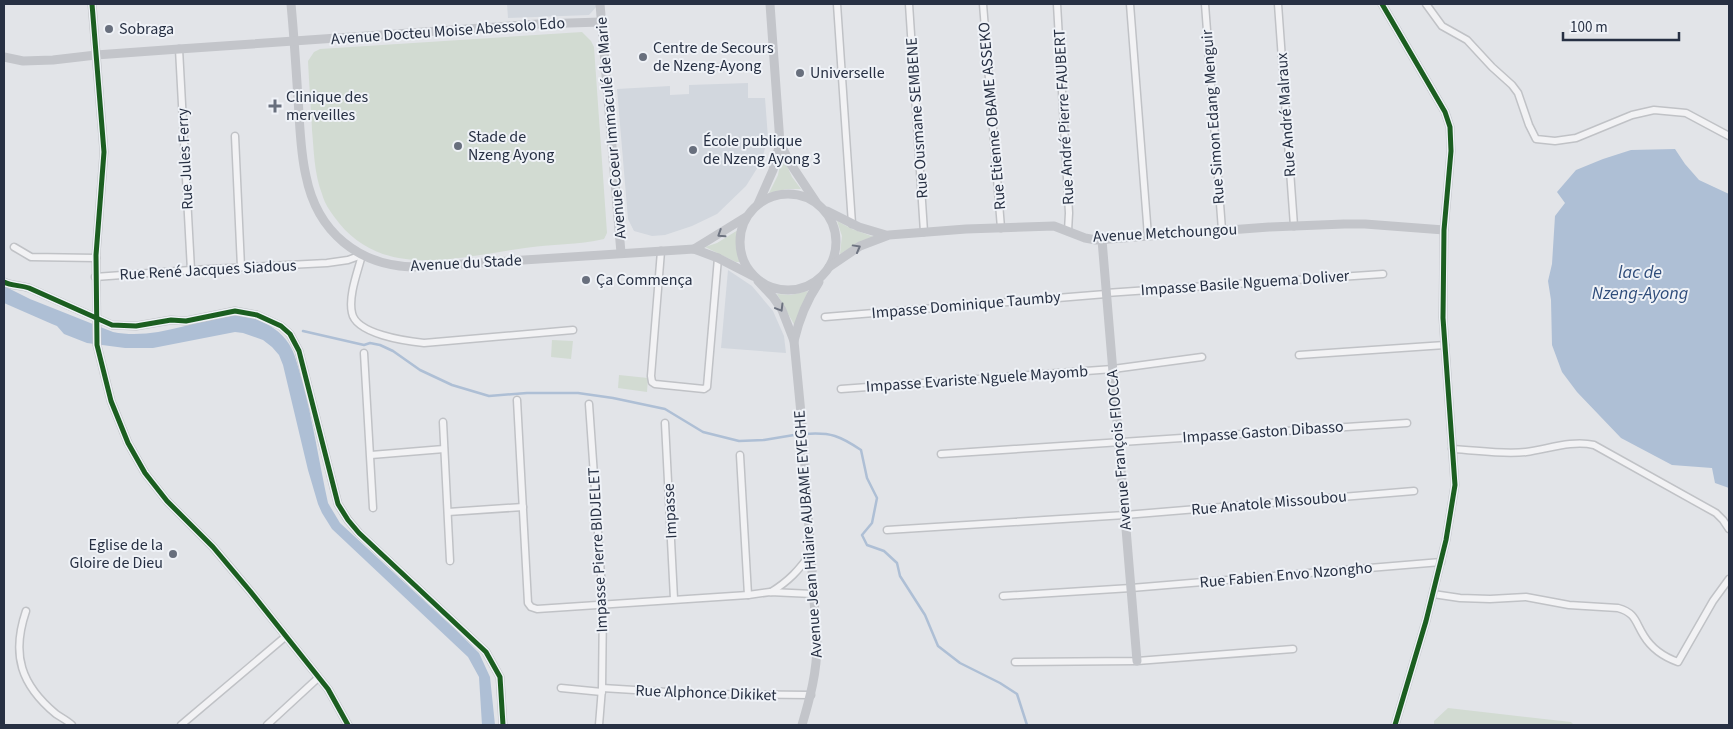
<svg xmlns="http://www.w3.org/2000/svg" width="1733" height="729" font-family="'Source Sans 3',sans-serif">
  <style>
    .built { fill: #d2d7de }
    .green { fill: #d2dbd2 }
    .water { fill: #aebfd5 }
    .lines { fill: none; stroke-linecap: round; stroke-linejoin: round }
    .stream { stroke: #aebfd5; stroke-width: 2.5 }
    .street-casing { stroke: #c0c2c6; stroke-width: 9 }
    .street { stroke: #f2f2f4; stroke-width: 6 }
    .secondary { stroke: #c3c5ca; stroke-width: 9 }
    .cycleway-casing { stroke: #eff2f7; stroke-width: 8 }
    .cycleway { stroke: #1b5e20; stroke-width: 5 }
    .oneway { stroke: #6d7380 }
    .poi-dot { fill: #686f7d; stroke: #eff2f7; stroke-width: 2 }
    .labels { text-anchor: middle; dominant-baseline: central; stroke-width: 4; stroke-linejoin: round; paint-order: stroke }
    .poi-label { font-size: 16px; fill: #273043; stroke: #eff2f7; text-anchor: start }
    .street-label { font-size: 16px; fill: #273043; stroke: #eff2f7 }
    .water-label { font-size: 18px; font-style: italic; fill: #2e4c7a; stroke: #eff2f7 }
  </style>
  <rect width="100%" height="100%" fill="#e2e4e8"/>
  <g class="built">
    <polygon points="507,4 597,4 597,6 589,15 508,18"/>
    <polygon points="748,83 748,98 765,98 768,138 761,162 746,186 717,214 692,226 665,235 652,236 634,231 628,219 617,89 670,86 670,95 689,94 689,85"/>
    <polygon points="728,270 752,286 773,311 784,336 786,353 721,348"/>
  </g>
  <g class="green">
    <path d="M582 32 591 41 594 47 607 233 604 239C578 245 551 244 525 248 462 256 386 281 339 223 332 214 325 205 322 194 314 173 314 151 312 130 311 107 309 84 308 61L314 52 320 49Z"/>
    <polygon points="782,155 792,177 801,189 787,189 769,193 778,175"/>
    <polygon points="837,221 852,229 874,237 861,241 840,254 842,236"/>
    <polygon points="738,230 736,241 740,259 739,262 736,262 705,247 717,243"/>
    <polygon points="808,291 795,326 777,294 791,295"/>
    <polygon points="552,340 573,341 571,359 551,357"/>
    <polygon points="619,375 648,378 647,392 618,388"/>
    <polygon points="1448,708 1571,722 1574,725 1434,725 1434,721"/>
  </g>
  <g class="water">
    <polygon points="1675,149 1685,164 1699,180 1729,194 1729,488 1715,483 1712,468 1672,465 1621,438 1577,392 1562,372 1552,345 1551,300 1548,281 1552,264 1555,216 1565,203 1557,192 1576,170 1603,159 1631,150"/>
    <path d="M4 286 30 299 113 332C153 340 191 322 230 316 251 313 278 326 289 344 296 355 298 368 302 380 313 421 319 462 328 503L340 523 458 632 479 653 490 677 495 725H482L479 677 468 657 332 529 322 513 318 504 308 470 283 365 279 355 272 347 263 340 243 333 235 332 153 348H125L87 343 64 334 57 326 52 324 4 303Z"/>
  </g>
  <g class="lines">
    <g class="stream">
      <polyline points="303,331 364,345 370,343 380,345 393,351 420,370 452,385 489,396 527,393 578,393 613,398 665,409 703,432 739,441 764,440 800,434"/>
      <path d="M805 434C831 432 840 436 861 450L867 478 877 498 872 523 862 535 867 545 884 551 897 563 900 576 925 615 938 646 960 663 1000 683 1017 694 1027 725"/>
    </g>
    <g class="street-casing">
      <g id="street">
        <polyline points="92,4 104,152 96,255 97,345 111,401 128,443 145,473 167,501 213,547 250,591 328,689 348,725"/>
        <polyline points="837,4 852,224"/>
        <polyline points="909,4 924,232"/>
        <polyline points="983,4 1001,228"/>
        <polyline points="1057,4 1069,213 1068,231"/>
        <polyline points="1130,4 1148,236"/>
        <polyline points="1205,4 1222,230"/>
        <polyline points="1278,4 1294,226"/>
        <polyline points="1426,4 1442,26 1467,40 1492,67 1512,85 1518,93 1529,125 1536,139 1555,141 1576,138 1632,115 1654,110 1686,113 1729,136"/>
        <polyline points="179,49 191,270"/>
        <polyline points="235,136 241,267"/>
        <polyline points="14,247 31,257 96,258"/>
        <polyline points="661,251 651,376 652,382 655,384 704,389 707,387 718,258"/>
        <path d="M362 255C358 271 348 296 352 313 356 334 405 341 424 343L573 330"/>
        <polyline points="95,277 191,270 327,263 348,260 362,255"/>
        <path d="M4 282C12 286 20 285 29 288L112 325 136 326 171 320 186 321 235 311 257 315 281 326 290 334 299 351 338 504 348 520 359 533 486 652 500 677 503 725"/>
        <polyline points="1106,293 1383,274"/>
        <polyline points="825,317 1106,294"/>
        <polyline points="364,353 373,508"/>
        <polyline points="1299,355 1445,345"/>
        <polyline points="841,389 1113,369 1202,357"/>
        <polyline points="517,400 528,603 531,607 537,609 748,595 770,592 813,594"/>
        <polyline points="589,404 603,604 602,688 599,725"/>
        <polyline points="443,422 450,561"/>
        <polyline points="665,423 674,599"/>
        <path d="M1452 449C1476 450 1502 455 1526 452 1548 449 1572 440 1594 445L1716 513 1723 520 1729 529"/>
        <polyline points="941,454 1407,423"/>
        <polyline points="371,455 444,449"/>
        <polyline points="740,455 748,595"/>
        <polyline points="448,512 523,507"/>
        <polyline points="887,530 1125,515 1414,491"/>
        <path d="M771 592C789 581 799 570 811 553"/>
        <path d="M1433 594 1460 598 1490 599 1526 597 1569 605 1618 608C1636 613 1635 622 1644 636 1652 649 1664 657 1678 662L1713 601 1729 579"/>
        <polyline points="1003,596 1131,588 1441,562"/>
        <path d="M26 611C11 655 21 685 56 714 62 718 68 721 72 725"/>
        <polyline points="1015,662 1137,661 1293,649"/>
        <polyline points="561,688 602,692"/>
        <polyline points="602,688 700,694 811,695"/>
        <polyline points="181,725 285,637"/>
        <polyline points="267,725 318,678"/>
      </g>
    </g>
    <use href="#street" class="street"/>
    <g class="secondary">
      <path d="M291 4C294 36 296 67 298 99 300 125 300 151 306 176 317 232 359 267 417 267L694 249 718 258 753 276"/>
      <polyline points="600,4 621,253"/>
      <polyline points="1382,4 1445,112 1450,127 1451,151 1444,230 1443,318 1455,485 1446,540 1426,621 1395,725"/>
      <polyline points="4,57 23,61 53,60 96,55 179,49 538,24 601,22"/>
      <polyline points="780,143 790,163 816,202"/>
      <circle cx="788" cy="242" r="48"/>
      <polyline points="758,204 773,170 780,143 770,4"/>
      <polyline points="827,211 859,227 886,235"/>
      <polyline points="1102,240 1137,661"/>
      <polyline points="694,249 746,217"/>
      <polyline points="829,267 860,246 889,235 966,229 1054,226 1085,238 1096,240 1269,227 1344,224 1365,224 1444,230"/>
      <path d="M758 281 773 297 782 310 794 341 802 424 817 644C817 672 810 698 802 725"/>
      <path d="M794 341C799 319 807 300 819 282"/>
    </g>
    <g class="cycleway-casing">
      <g id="cycleway">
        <polyline points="92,4 104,152 96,255 97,345 111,401 128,443 145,473 167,501 213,547 250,591 328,689 348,725"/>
        <polyline points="1382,4 1445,112 1450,127 1451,151 1444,230 1443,318 1455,485 1446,540 1426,621 1395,725"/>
        <path d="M4 282C12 286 20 285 29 288L112 325 136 326 171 320 186 321 235 311 257 315 281 326 290 334 299 351 338 504 348 520 359 533 486 652 500 677 503 725"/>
      </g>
    </g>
    <use href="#cycleway" class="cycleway"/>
  </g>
  <defs><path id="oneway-chevron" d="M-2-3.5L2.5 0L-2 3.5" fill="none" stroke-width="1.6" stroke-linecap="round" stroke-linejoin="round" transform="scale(1.25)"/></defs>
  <g class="oneway">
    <use href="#oneway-chevron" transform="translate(721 234) rotate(147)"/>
    <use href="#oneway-chevron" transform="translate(857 248) rotate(-29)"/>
    <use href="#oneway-chevron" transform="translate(780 308) rotate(59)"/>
  </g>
  <g class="poi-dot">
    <circle cx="109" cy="29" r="5"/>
    <circle cx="643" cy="57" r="5"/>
    <circle cx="800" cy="73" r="5"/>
    <path d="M272.5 98.5h5v5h5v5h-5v5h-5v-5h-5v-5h5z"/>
    <circle cx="458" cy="146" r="5"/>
    <circle cx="693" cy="150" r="5"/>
    <circle cx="586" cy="280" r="5"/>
    <circle cx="173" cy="554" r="5"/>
  </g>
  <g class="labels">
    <g class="poi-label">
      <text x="119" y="29">Sobraga</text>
      <text x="653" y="48">Centre de Secours<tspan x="653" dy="18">de Nzeng-Ayong</tspan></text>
      <text x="810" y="73">Universelle</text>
      <text x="286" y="97">Clinique des<tspan x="286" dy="18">merveilles</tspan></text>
      <text x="468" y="137">Stade de<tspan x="468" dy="18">Nzeng Ayong</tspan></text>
      <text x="703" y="141">École publique<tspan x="703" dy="18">de Nzeng Ayong 3</tspan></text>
      <text x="596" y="280">Ça Commença</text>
      <text x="163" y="545" text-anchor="end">Eglise de la<tspan x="163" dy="18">Gloire de Dieu</tspan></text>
    </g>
    <g class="street-label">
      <text transform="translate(448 31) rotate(-4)">Avenue Docteu Moise Abessolo Edo</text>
      <text transform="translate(1286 115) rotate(-94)">Rue André Malraux</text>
      <text transform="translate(992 116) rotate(-95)">Rue Etienne OBAME ASSEKO</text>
      <text transform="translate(1064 117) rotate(-93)">Rue André Pierre FAUBERT</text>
      <text transform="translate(1213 117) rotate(-94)">Rue Simon Edang Menguir</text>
      <text transform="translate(917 118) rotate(-94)">Rue Ousmane SEMBENE</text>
      <text transform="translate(611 128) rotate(-95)">Avenue Coeur Immaculé de Marie</text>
      <text transform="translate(185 159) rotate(-93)">Rue Jules Ferry</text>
      <text transform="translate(1165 233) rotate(-3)">Avenue Metchoungou</text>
      <text transform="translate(466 263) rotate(-3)">Avenue du Stade</text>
      <text transform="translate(208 270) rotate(-3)">Rue René Jacques Siadous</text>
      <text transform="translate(1245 283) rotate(-4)">Impasse Basile Nguema Doliver</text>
      <text transform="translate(966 305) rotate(-5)">Impasse Dominique Taumby</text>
      <text transform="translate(977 379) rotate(-4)">Impasse Evariste Nguele Mayomb</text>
      <text transform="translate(1263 432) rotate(-4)">Impasse Gaston Dibasso</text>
      <text transform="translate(1119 450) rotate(-95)">Avenue François FIOCCA</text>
      <text transform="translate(1269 503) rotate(-5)">Rue Anatole Missoubou</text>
      <text transform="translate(670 511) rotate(-93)">Impasse</text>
      <text transform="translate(808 534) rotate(-94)">Avenue Jean Hilaire AUBAME EYEGHE</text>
      <text transform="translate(598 550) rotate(-93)">Impasse Pierre BIDJELET</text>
      <text transform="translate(1286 575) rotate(-5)">Rue Fabien Envo Nzongho</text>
      <text transform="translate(706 693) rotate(2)">Rue Alphonce Dikiket</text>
    </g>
    <g class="water-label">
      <text x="1640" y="272">lac de<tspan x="1640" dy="21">Nzeng-Ayong</tspan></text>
    </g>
  </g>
  <rect width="1733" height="729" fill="none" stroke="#273043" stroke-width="10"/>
  <path d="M1563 32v8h116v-8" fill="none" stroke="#273043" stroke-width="2.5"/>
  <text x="1570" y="32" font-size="15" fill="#273043" stroke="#eff2f7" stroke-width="4" paint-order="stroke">100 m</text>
</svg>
